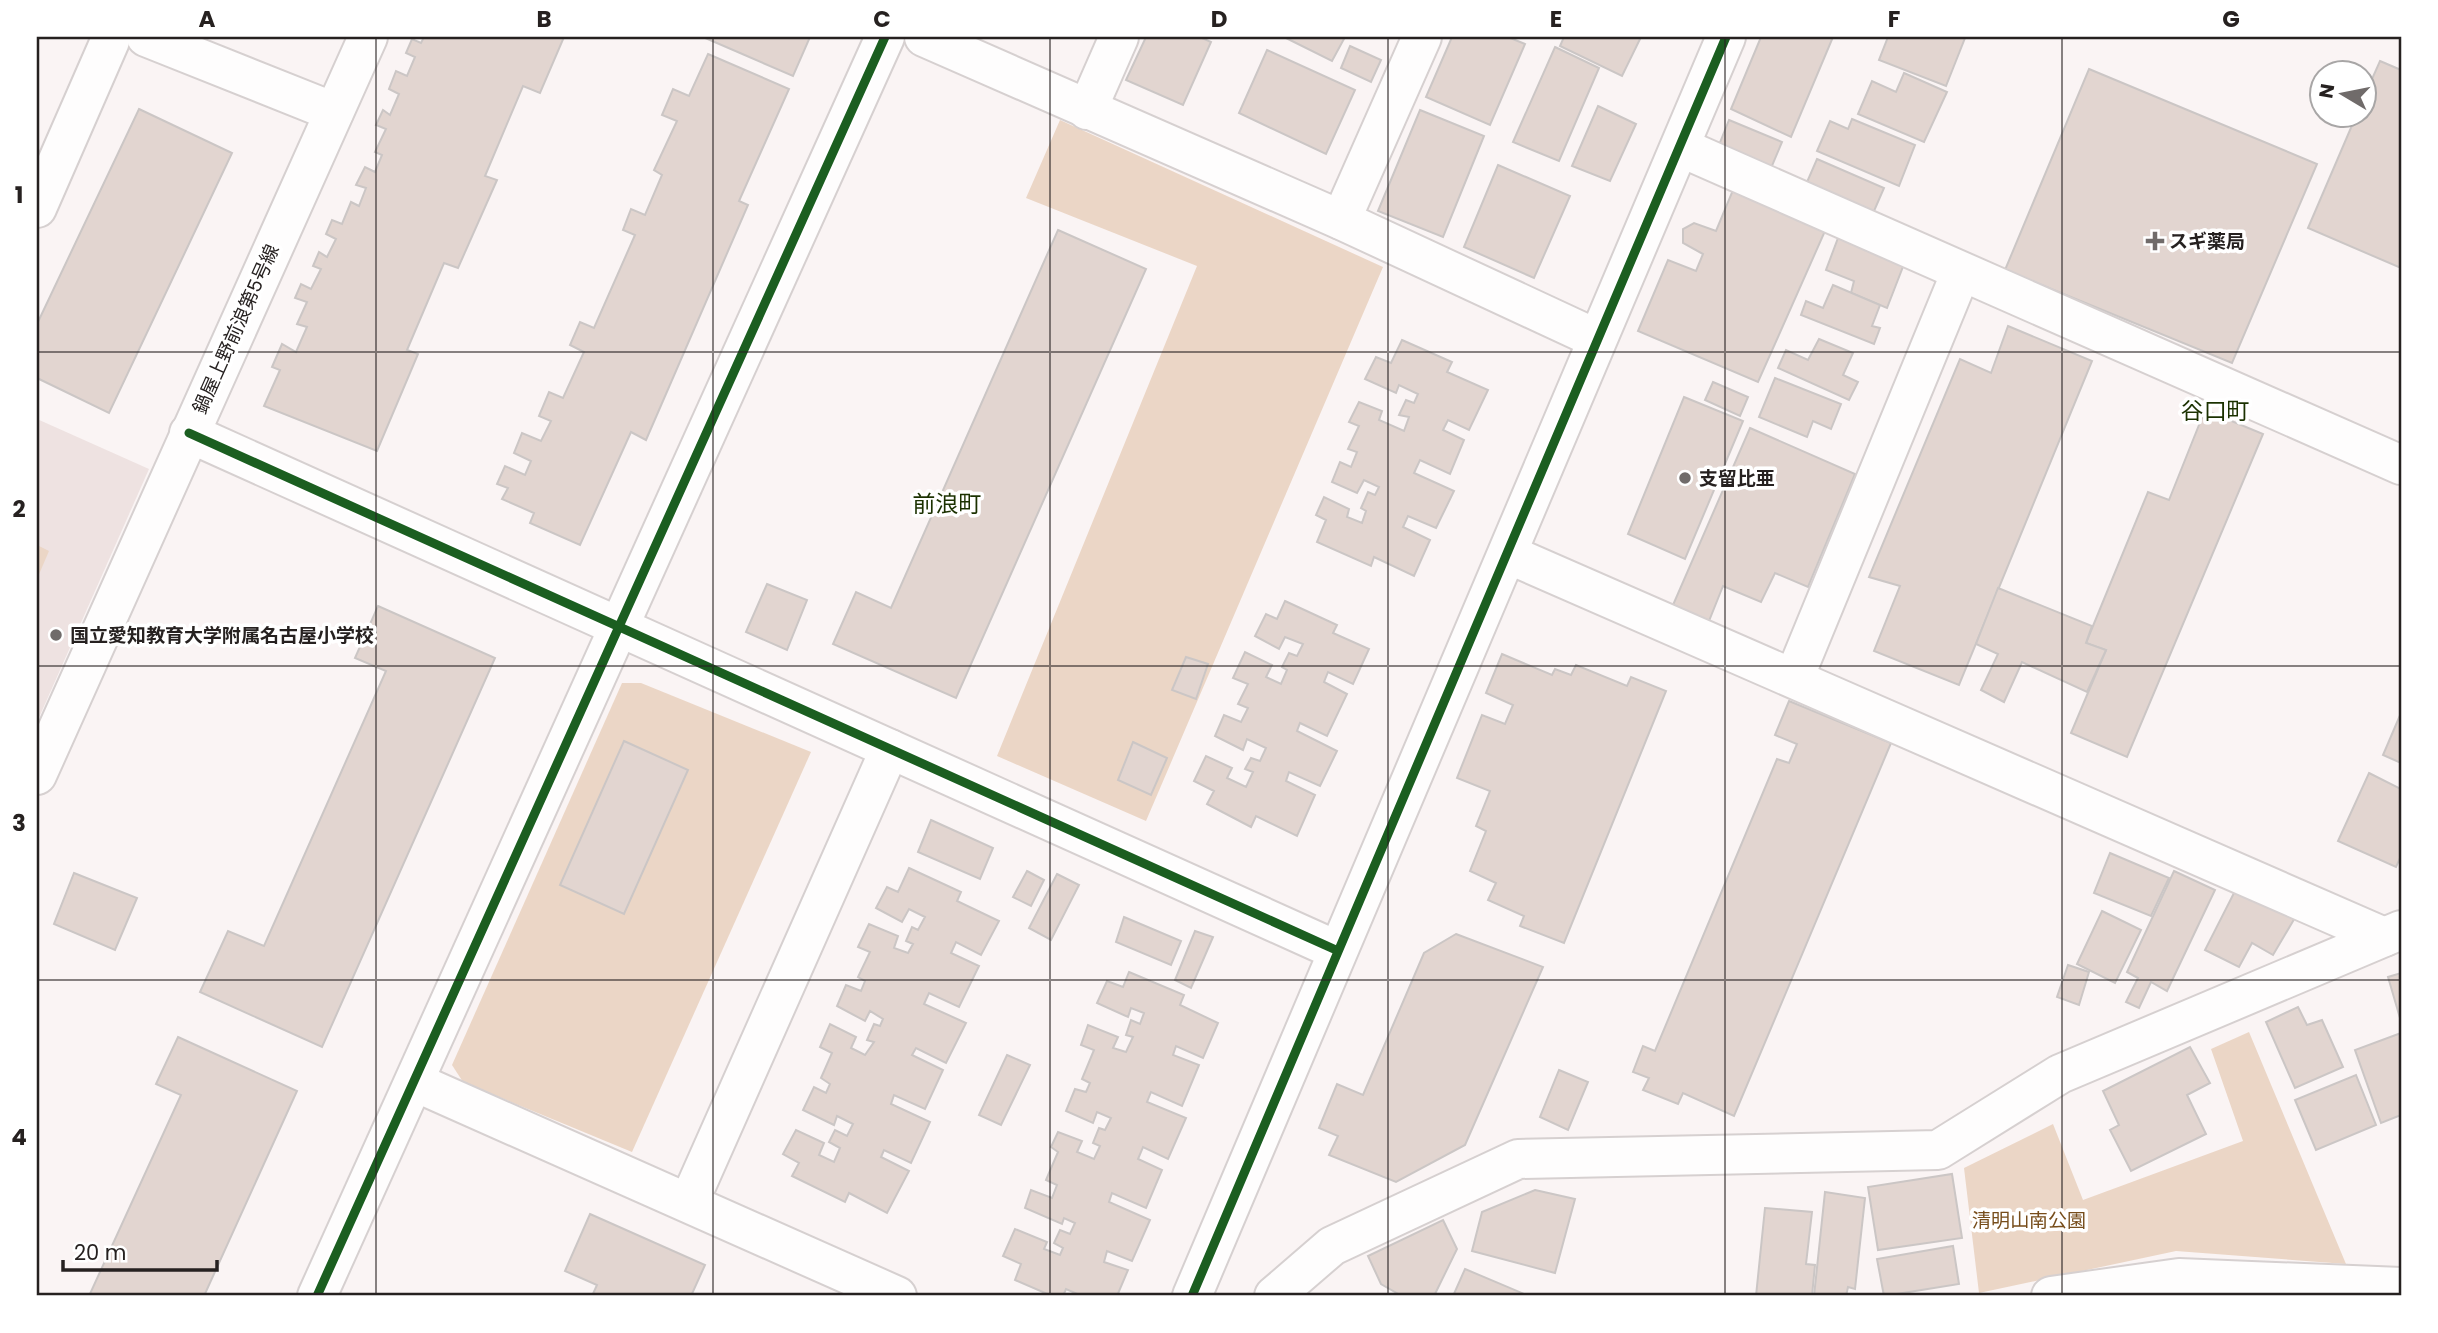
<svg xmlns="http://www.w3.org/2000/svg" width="2438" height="1333" font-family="Poppins,'Noto Sans JP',sans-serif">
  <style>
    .built { fill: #eee2e1 }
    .green { fill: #ebd6c6 }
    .building { fill: #e2d5d0; stroke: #cbc6c5; stroke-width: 2 }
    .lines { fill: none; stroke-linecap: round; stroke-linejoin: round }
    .minor-casing { stroke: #d6d0d0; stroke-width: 42 }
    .minor { stroke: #fefdfd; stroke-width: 38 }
    .cycleway-casing { stroke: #fff; stroke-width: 13 }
    .cycleway { stroke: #1b5e20; stroke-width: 9 }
    .grid { fill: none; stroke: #262120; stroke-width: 2; stroke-opacity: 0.55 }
    .poi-dot { fill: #706b6a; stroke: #fff; stroke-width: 2.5 }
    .labels { text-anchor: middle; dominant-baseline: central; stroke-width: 7; stroke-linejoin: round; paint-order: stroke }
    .poi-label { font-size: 19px; font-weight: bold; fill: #262120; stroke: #fff; text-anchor: start }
    .street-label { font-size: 19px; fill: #262120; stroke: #fff }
    .park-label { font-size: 19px; fill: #774d1b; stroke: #fff }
    .quarter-label { font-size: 23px; fill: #1b3100; stroke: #fff }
    .neatline { fill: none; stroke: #262120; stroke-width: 2.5 }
    .grid-label { font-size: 23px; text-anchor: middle; font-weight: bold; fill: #262120 }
  </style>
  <rect width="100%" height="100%" fill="#faf4f4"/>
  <polygon class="built" points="37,419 149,469 37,722"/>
  <g class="green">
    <polygon points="1060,120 1383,267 1146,821 997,756 1197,266 1026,198"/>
    <polygon points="37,545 49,551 37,579"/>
    <polygon points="622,683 641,683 811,752 632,1152 463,1082 452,1065"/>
    <polygon points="2249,1032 2346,1264 2176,1251 1979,1293 1964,1168 2053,1124 2083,1200 2243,1141 2211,1049"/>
  </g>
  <g class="building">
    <polygon points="424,37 564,37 540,93 523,86 485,176 497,180 458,268 444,263 407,350 418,354 377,451 264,406 280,370 272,367 282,344 296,352 307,327 297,324 307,302 295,298 301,284 311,289 321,269 313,266 319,252 327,257 336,239 326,234 332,220 342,224 351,202 359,206 366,188 356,185 365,167 375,172 382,155 375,152 386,129 376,125 383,110 390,115 399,94 389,89 396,71 407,76 415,57 406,53 412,39 421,43"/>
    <polygon points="703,37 810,37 793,76"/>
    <polygon points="1146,37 1200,37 1211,42 1183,105 1126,80"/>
    <polygon points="1284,37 1345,37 1332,61"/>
    <polygon points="1452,37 1508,37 1525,44 1490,125 1426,97"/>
    <polygon points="1564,37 1641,37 1622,76 1560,46"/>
    <polygon points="1761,37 1833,37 1791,137 1731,109"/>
    <polygon points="1888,37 1960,37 1965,38 1946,86 1879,60"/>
    <polygon points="1350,46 1381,60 1371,82 1341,68"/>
    <polygon points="1555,47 1599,68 1559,161 1513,142"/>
    <polygon points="1267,50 1355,90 1326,154 1239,113"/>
    <polygon points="708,54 789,89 739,201 748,205 646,440 631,432 580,545 530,523 534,513 502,499 508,488 497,484 505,466 525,475 531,461 514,453 522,433 541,441 551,421 539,416 549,392 563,398 584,352 570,345 580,322 594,328 635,235 623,230 631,209 645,215 662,175 654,170 677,121 662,115 673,89 689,96"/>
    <polygon points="2380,61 2401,70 2401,268 2308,228 2356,116 2364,116 2364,97"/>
    <polygon points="2089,69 2317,164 2232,363 2005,270"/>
    <polygon points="1904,73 1947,92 1924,142 1858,114 1872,81 1896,92"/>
    <polygon points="1598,106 1636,124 1610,181 1572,166"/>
    <polygon points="139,109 232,153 109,413 37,378 37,324"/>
    <polygon points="1420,110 1484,136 1443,237 1378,211"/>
    <polygon points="1852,119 1915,145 1899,186 1817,151 1830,121 1848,129"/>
    <polygon points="1729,120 1782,142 1769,173 1717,150"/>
    <polygon points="1817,159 1884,188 1871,218 1804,189"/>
    <polygon points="1498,165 1570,196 1534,278 1464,247"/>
    <polygon points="1733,190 1825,231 1758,382 1638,331 1668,260 1696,271 1703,254 1683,243 1683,229 1694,223 1716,231"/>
    <polygon points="1058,230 1146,269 956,698 833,644 856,592 891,608"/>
    <polygon points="1838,238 1904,264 1887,308 1851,293 1854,281 1826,270"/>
    <polygon points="1833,285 1880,305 1872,326 1880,328 1874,344 1801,315 1806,301 1823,308"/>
    <polygon points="2008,326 2092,361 1959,685 1874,651 1900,586 1869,577 1960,359 1991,373"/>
    <polygon points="1819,339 1853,353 1843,375 1858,382 1849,400 1778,368 1786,350 1808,360"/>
    <polygon points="1402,340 1452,362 1447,372 1488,390 1469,430 1448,420 1443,430 1464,440 1450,474 1420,460 1414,473 1454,491 1436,528 1408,516 1403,527 1430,540 1414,576 1374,557 1371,566 1317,542 1326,520 1316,515 1324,497 1349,509 1347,517 1362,523 1366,511 1361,508 1368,492 1375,495 1379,487 1364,480 1357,493 1332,482 1340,462 1351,467 1357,452 1348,449 1359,426 1349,422 1359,402 1382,411 1379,420 1404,431 1409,417 1399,415 1406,400 1414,403 1418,394 1399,385 1396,393 1365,379 1376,357 1391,363"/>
    <polygon points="1775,378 1841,404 1831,429 1813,421 1807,437 1759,417"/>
    <polygon points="1713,382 1748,397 1740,416 1705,400"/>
    <polygon points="1684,397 1743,421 1685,559 1628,534"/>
    <polygon points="2205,410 2263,434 2127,757 2071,733 2106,650 2086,643 2148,492 2169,500"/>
    <polygon points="1750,428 1855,474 1808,587 1775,573 1761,602 1723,586 1709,621 1673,605"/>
    <polygon points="767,584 807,600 787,650 746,632"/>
    <polygon points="1998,588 2092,626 2086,643 2106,650 2087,692 2022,662 2004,702 1981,690 1998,654 1976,644"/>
    <polygon points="1285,601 1337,625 1333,633 1369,649 1353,684 1328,672 1324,682 1347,694 1327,736 1300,723 1297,731 1337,751 1320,786 1289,772 1286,781 1315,795 1297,836 1256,816 1251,827 1207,804 1214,791 1194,781 1206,756 1232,768 1227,778 1246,787 1253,772 1245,769 1251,758 1260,761 1266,748 1247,739 1243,750 1215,736 1224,715 1241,722 1248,708 1238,704 1248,684 1233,678 1245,652 1272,665 1266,677 1281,684 1287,670 1282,667 1289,653 1297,656 1303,644 1285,637 1279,649 1255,636 1266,614 1277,619"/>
    <polygon points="378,606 495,658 322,1047 200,992 228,931 264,946 386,671 355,658"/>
    <polygon points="1502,654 1552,675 1555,669 1571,675 1576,665 1627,686 1631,677 1666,691 1564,943 1520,926 1524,916 1488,900 1496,883 1470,871 1486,831 1476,826 1490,791 1457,778 1482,715 1505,724 1513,705 1486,693"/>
    <polygon points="1186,657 1208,664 1196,699 1172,690"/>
    <polygon points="1789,701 1891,743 1734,1116 1683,1093 1678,1104 1643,1090 1649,1078 1633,1072 1643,1046 1655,1051 1777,759 1789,763 1797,744 1775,735"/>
    <polygon points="2401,713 2401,763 2383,755"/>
    <polygon points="624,741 688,770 624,914 560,885"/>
    <polygon points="1133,742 1167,758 1151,795 1118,780"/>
    <polygon points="2369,773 2401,789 2401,856 2396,867 2338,841"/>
    <polygon points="931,820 993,848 980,879 918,852"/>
    <polygon points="2110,853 2169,878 2151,916 2094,893"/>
    <polygon points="909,868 961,892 957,901 999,921 981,955 956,942 951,953 979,966 959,1007 929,993 924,1004 966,1023 946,1063 916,1048 912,1055 943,1070 925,1109 894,1095 891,1104 930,1122 911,1163 884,1150 881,1157 909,1171 887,1213 849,1193 845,1202 792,1176 799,1163 783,1154 796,1130 824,1143 819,1155 834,1162 840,1148 829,1142 835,1130 847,1136 853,1124 837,1116 834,1125 803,1110 814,1087 826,1093 830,1084 821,1078 832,1053 820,1047 830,1024 856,1037 851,1048 865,1055 874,1042 867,1040 874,1024 880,1026 883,1019 870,1011 865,1021 837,1006 846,985 861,991 865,981 858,977 870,952 858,947 869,924 898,936 894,948 908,953 913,944 906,941 912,927 918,930 925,917 909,909 902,922 876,908 887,887 898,892"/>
    <polygon points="1027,871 1044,880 1031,906 1013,897"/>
    <polygon points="2174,871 2215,890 2167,991 2151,982 2139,1008 2126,1002 2138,978 2127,972"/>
    <polygon points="74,873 137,898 115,950 54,924"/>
    <polygon points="1057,874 1079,885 1051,940 1029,928"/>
    <polygon points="2236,889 2296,916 2273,955 2252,943 2239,967 2205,950"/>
    <polygon points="2102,911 2141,930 2115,983 2077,964"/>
    <polygon points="1124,917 1181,941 1171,965 1116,942"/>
    <polygon points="1195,931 1213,937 1191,988 1175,980"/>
    <polygon points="1456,934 1543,967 1465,1145 1396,1182 1329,1155 1338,1136 1319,1128 1337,1084 1363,1095 1424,953"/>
    <polygon points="2068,965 2089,972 2079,1005 2057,997"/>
    <polygon points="1129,972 1184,995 1180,1005 1218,1023 1203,1058 1176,1046 1173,1055 1199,1065 1182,1106 1151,1092 1147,1102 1186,1118 1168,1159 1143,1147 1138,1159 1162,1170 1146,1208 1112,1193 1109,1202 1150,1220 1132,1261 1107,1251 1104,1262 1128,1270 1117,1296 1082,1296 1066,1289 1063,1296 1052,1296 1015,1280 1021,1264 1003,1256 1015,1229 1047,1242 1044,1249 1060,1255 1063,1248 1054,1243 1060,1230 1070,1234 1075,1223 1064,1218 1062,1224 1025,1208 1031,1190 1052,1198 1057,1185 1046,1180 1058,1152 1051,1147 1058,1132 1082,1141 1077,1152 1094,1159 1100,1146 1093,1143 1099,1128 1105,1130 1111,1118 1097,1112 1093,1123 1066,1111 1075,1089 1086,1092 1090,1083 1082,1079 1094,1050 1081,1045 1088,1025 1118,1037 1113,1048 1126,1052 1133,1037 1126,1035 1131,1020 1140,1024 1144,1013 1131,1008 1128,1017 1097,1003 1107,981 1123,987"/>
    <polygon points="2401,973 2401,1018 2400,1018 2388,977"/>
    <polygon points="2298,1007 2307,1025 2322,1020 2343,1067 2295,1088 2266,1022"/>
    <polygon points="2401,1033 2401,1115 2381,1123 2355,1050"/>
    <polygon points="178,1037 297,1091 204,1296 89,1296 181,1095 156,1084"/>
    <polygon points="2190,1047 2210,1083 2187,1095 2206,1134 2131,1171 2110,1130 2119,1125 2103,1091"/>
    <polygon points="1007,1055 1030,1065 1001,1125 979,1115"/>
    <polygon points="1559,1070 1588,1082 1568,1130 1540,1117"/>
    <polygon points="2356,1075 2376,1125 2316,1150 2295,1100"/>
    <polygon points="1952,1174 1962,1238 1878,1250 1868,1187"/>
    <polygon points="1535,1190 1575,1199 1555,1273 1472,1251 1482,1212"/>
    <polygon points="1825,1192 1865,1198 1855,1289 1848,1287 1846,1296 1814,1296"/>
    <polygon points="1765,1208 1812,1212 1806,1264 1815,1265 1812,1296 1756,1296"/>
    <polygon points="590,1214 705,1265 691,1296 592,1296 597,1285 565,1271"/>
    <polygon points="1443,1220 1457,1249 1434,1296 1402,1296 1381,1284 1368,1256"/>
    <polygon points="1953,1246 1959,1284 1884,1296 1877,1259"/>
    <polygon points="1465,1269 1529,1296 1453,1296"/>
  </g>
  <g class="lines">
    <g class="minor-casing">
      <g id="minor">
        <polyline points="146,37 334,112"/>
        <polyline points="924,37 1341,220 1597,339"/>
        <polyline points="1087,110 1119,37"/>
        <polyline points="1680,147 2401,465"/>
        <polyline points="37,208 110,41"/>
        <polyline points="1341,220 1422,37"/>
        <polyline points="189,433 1336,950"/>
        <polyline points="1508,554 2384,937"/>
        <polyline points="1794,678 1961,272"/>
        <polyline points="37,775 368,37"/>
        <polyline points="415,1082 897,1296"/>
        <polyline points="689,1202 890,749"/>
        <polyline points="317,1296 885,37"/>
        <path d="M1192 1296C1367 875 1551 458 1726 37"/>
        <polyline points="1274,1296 1332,1246 1518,1159 1938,1150 2060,1074 2401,930"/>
        <polyline points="2051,1296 2179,1278 2401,1287"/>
      </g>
    </g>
    <use href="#minor" class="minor"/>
    <g class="cycleway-casing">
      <g id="cycleway">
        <polyline points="189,433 1336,950"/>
        <polyline points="317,1296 885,37"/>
        <path d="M1192 1296C1367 875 1551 458 1726 37"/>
      </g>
    </g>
    <use href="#cycleway" class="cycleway"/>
  </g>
  <path class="grid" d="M376 37V1296M713 37V1296M1050 37V1296M1388 37V1296M1725 37V1296M2062 37V1296M37 352H2401M37 666H2401M37 980H2401"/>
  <g class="poi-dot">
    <path d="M2151.5 230.5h7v7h7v7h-7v7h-7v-7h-7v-7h7z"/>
    <circle cx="1685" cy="478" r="7"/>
    <circle cx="56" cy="635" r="7"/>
  </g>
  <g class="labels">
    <g class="poi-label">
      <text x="2169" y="241">スギ薬局</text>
      <text x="1699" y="478">支留比亜</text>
      <text x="70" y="635">国立愛知教育大学附属名古屋小学校</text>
    </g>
    <g class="street-label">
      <text transform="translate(236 329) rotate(-66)">鍋屋上野前浪第5号線</text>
    </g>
    <g class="park-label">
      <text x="2029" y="1220">清明山南公園</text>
    </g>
    <g class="quarter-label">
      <text x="2215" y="411">谷口町</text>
      <text x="947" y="504">前浪町</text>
    </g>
  </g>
  <rect width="2438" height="1333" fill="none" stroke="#ffffff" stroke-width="77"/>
  <g transform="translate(2343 94) rotate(280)"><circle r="33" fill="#ffffff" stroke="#a8a6a6" stroke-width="2"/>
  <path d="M0-5L12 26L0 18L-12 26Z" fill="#706b6a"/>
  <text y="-10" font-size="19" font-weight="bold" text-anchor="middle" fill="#262120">N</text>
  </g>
  <path d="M63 1260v10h154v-10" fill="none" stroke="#262120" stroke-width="3.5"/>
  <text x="74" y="1260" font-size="21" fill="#262120" stroke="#ffffff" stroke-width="5" paint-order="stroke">20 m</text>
  <rect x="38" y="38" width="2362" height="1256" class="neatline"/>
  <g class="grid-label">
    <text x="207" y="27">A</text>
    <text x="544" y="27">B</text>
    <text x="882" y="27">C</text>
    <text x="1219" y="27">D</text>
    <text x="1556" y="27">E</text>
    <text x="1894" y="27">F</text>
    <text x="2231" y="27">G</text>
    <text x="19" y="203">1</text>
    <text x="19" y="517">2</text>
    <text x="19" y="831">3</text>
    <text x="19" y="1145">4</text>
  </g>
</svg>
